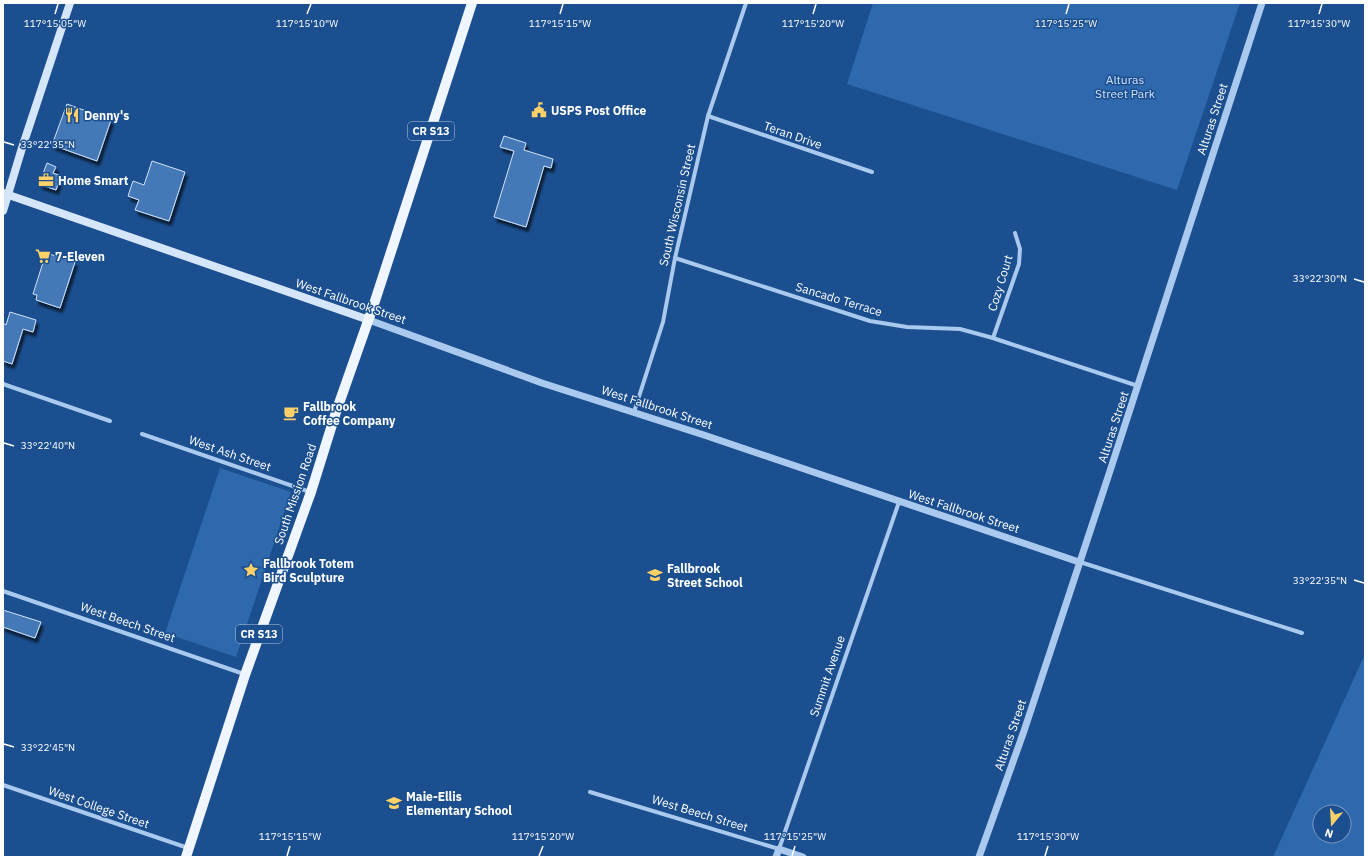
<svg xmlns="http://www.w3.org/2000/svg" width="1368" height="860" font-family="'IBM Plex Sans',sans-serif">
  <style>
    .green { fill: #2e69ad; fill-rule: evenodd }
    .building { fill: #4478b7; stroke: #cfe3fa; filter: url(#shadow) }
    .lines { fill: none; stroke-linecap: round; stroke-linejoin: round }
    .minor { stroke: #a9c9ee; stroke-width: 4 }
    .tertiary { stroke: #a9c9ee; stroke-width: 7 }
    .secondary { stroke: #d6e6fa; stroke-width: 8 }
    .primary { stroke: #f0f6ff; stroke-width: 10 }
    .ticks { fill: none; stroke: #fff; stroke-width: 1.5 }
    .labels { text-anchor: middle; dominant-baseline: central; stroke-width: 3; stroke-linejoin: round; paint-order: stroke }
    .shield { fill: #1b4f8f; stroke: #bbcadd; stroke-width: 1 }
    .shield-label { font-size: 11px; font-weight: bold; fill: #fff }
    .park-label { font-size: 12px; fill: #cfe3fa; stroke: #1b4f8f }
    .poi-label { font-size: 12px; font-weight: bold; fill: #fff; stroke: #1b4f8f; text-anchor: start }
    .street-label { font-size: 12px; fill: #fff; stroke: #1b4f8f }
    .ticks-label { font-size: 10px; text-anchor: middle; fill: #fff; stroke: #1b4f8f; stroke-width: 3; stroke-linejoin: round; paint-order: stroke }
  </style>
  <defs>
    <filter id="shadow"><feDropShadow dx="2.5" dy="4.5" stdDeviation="1" flood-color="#0009"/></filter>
  </defs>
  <rect width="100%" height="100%" fill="#1b4f8f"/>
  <g class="green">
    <polygon points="873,3 1240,3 1177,190 847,84"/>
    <polygon points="220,468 291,492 236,657 165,633"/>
    <path d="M1365 654V857H1273ZM1320 812H1344V836H1320Z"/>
  </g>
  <g class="building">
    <polygon points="67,104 111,120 97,161 52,145"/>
    <polygon points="504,136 526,143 524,150 553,159 551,168 544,166 526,227 494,217 514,151 500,147"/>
    <polygon points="152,161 185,172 169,221 135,210 139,200 128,196 133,181 144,185"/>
    <polygon points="47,163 56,167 53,173 61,176 56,190 39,184"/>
    <polygon points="46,253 75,262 60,308 36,300 37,295 33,294"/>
    <polygon points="10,312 36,320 33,332 23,329 12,364 3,361 3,323 6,325"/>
    <polygon points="3,610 41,622 35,638 3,627"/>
  </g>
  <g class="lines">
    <g class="minor">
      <polyline points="708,116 872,172"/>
      <polyline points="675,258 870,321 907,327 960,329 993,338 1138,386"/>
      <polyline points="993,338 1019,264 1020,249 1015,233"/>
      <polyline points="3,384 110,421"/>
      <polyline points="634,412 663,322 675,258 708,116 746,3"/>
      <polyline points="142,434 310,492"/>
      <polyline points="1080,562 1302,633"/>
      <polyline points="3,591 244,674"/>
      <polyline points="3,785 188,848"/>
      <polyline points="590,792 779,849 899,502"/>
    </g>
    <g class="tertiary">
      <polyline points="369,320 542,383 704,435 1079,562"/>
      <polyline points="776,857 779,849 803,857"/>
      <polyline points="979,857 1024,731 1109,474 1262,3"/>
    </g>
    <g class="secondary">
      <polyline points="3,193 369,320"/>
      <polyline points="3,211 22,148 70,3"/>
    </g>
    <polyline class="primary" points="186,857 245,675 311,492 336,412 374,304 472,3"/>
  </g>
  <path class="ticks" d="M55 14 58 4M307 14 311 4M560 14 563 4M813 14 816 4M1066 14 1069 4M1319 14 1322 4M4 142 14 145M1354 279 1364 282M4 443 14 446M1354 580 1364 583M4 744 14 747M287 856 290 846M539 856 543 846M792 856 795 846M1045 856 1048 846"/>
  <defs>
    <g id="civic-bare" transform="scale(1.2)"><path d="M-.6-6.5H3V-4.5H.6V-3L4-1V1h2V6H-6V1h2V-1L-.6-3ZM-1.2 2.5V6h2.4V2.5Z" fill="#ffd166" stroke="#1b4f8f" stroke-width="2.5" paint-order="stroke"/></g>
    <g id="restaurant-bare" transform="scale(1.2)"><path d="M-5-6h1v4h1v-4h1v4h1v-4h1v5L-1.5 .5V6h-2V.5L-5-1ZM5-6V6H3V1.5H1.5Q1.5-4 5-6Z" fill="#ffd166" stroke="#1b4f8f" stroke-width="2.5" paint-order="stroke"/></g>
    <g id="office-bare" transform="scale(1.2)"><path d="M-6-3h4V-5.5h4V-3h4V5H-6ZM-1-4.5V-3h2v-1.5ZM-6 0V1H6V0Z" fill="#ffd166" stroke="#1b4f8f" stroke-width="2.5" paint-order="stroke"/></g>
    <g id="supermarket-bare" transform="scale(1.2)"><path d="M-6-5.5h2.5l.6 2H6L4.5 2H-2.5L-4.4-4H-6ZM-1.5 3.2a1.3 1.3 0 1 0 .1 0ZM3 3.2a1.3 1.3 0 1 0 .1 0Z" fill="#ffd166" stroke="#1b4f8f" stroke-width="2.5" paint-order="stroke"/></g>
    <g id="cafe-bare" transform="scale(1.2)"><path d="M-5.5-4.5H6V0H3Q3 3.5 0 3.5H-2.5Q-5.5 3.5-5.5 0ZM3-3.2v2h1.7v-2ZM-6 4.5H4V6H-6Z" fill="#ffd166" stroke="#1b4f8f" stroke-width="2.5" paint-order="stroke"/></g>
    <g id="sight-bare" transform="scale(1.2)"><path d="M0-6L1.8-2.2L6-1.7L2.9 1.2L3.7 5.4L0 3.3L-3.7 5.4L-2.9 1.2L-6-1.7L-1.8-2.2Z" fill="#ffd166" stroke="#1b4f8f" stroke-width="2.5" paint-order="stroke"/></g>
    <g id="school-bare" transform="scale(1.2)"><path d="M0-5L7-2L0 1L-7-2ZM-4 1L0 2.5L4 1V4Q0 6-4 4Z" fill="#ffd166" stroke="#1b4f8f" stroke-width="2.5" paint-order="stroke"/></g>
  </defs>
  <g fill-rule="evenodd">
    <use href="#civic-bare" x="539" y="110"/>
    <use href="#restaurant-bare" x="72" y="115"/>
    <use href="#office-bare" x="46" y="180"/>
    <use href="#supermarket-bare" x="43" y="256"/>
    <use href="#cafe-bare" x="291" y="413"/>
    <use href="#sight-bare" x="251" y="570"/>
    <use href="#school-bare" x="655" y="575"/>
    <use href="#school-bare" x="394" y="803"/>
  </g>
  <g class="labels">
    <g class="shield">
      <rect x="408" y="122" width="46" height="18" rx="3"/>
      <rect x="236" y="625" width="46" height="18" rx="3"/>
    </g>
    <g class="shield-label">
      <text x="431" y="131">CR S13</text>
      <text x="259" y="634">CR S13</text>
    </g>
    <g class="park-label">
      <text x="1125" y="79">Alturas<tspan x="1125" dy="14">Street Park</tspan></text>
    </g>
    <g class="poi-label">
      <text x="551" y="110">USPS Post Office</text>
      <text x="84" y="115">Denny's</text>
      <text x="58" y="180">Home Smart</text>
      <text x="55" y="256">7-Eleven</text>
      <text x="303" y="406">Fallbrook<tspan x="303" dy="14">Coffee Company</tspan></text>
      <text x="263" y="563">Fallbrook Totem<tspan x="263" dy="14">Bird Sculpture</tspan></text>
      <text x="667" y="568">Fallbrook<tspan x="667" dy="14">Street School</tspan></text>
      <text x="406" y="796">Maie-Ellis<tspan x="406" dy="14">Elementary School</tspan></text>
    </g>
    <g class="street-label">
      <text transform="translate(1212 119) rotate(-72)">Alturas Street</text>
      <text transform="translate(793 135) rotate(19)">Teran Drive</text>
      <text transform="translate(677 205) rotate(-77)">South Wisconsin Street</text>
      <text transform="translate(1000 283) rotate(-73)">Cozy Court</text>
      <text transform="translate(839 299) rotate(17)">Sancado Terrace</text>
      <text transform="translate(351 301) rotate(19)">West Fallbrook Street</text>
      <text transform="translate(657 407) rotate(18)">West Fallbrook Street</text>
      <text transform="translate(1113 427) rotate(-72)">Alturas Street</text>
      <text transform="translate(230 453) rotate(19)">West Ash Street</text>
      <text transform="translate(295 494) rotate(-71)">South Mission Road</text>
      <text transform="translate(964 511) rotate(18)">West Fallbrook Street</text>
      <text transform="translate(128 622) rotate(19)">West Beech Street</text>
      <text transform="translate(827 676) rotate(-71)">Summit Avenue</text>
      <text transform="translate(1010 735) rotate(-71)">Alturas Street</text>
      <text transform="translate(99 807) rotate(19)">West College Street</text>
      <text transform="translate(700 813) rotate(17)">West Beech Street</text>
    </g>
  </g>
  <g class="ticks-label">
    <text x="55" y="27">117°15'05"W</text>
    <text x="307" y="27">117°15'10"W</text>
    <text x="560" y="27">117°15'15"W</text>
    <text x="813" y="27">117°15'20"W</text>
    <text x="1066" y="27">117°15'25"W</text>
    <text x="1319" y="27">117°15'30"W</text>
    <text x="48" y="148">33°22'35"N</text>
    <text x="1320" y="282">33°22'30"N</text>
    <text x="48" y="449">33°22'40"N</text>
    <text x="1320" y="584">33°22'35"N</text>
    <text x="48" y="751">33°22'45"N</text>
    <text x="290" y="840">117°15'15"W</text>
    <text x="543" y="840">117°15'20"W</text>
    <text x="795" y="840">117°15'25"W</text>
    <text x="1048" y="840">117°15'30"W</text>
  </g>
  <rect width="1368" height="860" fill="none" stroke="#ffffff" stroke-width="8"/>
  <g transform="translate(1332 824) rotate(198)"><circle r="19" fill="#1b4f8f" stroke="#7695bc"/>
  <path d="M0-3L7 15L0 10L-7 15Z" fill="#ffd166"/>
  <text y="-6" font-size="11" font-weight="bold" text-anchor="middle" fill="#ffffff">N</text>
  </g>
</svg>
